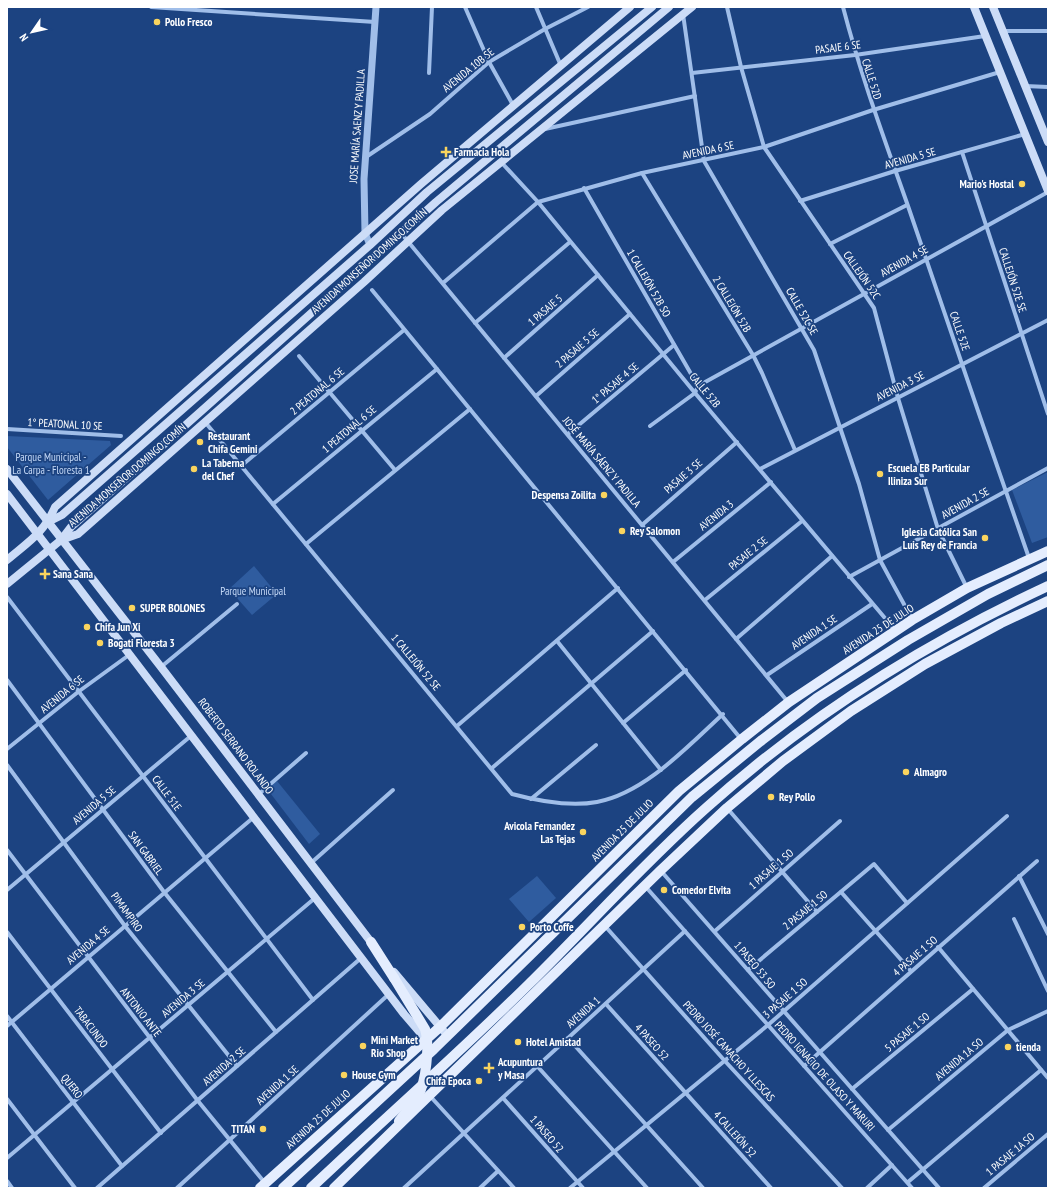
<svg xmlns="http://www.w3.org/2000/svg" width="1055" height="1195" font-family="'PT Sans Narrow',sans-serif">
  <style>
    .green { fill: #2f5c9f }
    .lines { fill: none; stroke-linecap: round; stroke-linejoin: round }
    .minor { stroke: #a0bee9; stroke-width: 4 }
    .tertiary { stroke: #a0bee9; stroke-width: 7 }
    .secondary { stroke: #ccdcf7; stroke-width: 8 }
    .primary { stroke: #e4edfe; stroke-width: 10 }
    .primary-bridge { stroke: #e4edfe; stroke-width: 10 }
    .poi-dot { fill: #fad45e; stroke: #1c4381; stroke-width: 1.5 }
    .labels { text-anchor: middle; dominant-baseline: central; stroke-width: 3.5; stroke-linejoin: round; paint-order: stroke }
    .poi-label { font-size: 11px; font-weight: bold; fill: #fff; stroke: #1c4381; text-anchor: start }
    .street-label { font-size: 11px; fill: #fff; stroke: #1c4381 }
    .park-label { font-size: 11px; fill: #c5d9f7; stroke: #1c4381 }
  </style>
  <rect width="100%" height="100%" fill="#1c4381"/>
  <g class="green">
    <polygon points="7,436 110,441 111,445 48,500 7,447"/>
    <polygon points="1048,472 1048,537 1032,543 1012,490"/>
    <polygon points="254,566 277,594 252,615 229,589"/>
    <path d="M277 781 320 834 309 844 271 794C269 788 272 784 277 781Z"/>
    <polygon points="537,876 556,898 529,922 509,899"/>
  </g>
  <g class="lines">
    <g class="minor">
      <polyline points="151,7 375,22"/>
      <polyline points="465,7 489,62 513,105"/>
      <polyline points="536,7 561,66"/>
      <polyline points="727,7 741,67 764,147 874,308 898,398 938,529 967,588"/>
      <path d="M843 7C861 76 884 138 908 206 948 323 988 441 1029 558"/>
      <polyline points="683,14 704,161 814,350 859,484 880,560 912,619"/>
      <polyline points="1002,31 1048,31"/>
      <polyline points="429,73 432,7"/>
      <polyline points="692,73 855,55 985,36"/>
      <polyline points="1025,86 1048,87"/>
      <polyline points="545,129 695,96"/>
      <polyline points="962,152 1048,414"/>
      <polyline points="366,157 430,114 489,62 545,29 588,7"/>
      <polyline points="501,162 538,202 695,393 895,630"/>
      <polyline points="642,173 753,355 762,373 795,450"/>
      <polyline points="584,188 698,386"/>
      <polyline points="800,201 895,171 1025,134"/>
      <polyline points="401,233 788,702"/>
      <polyline points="830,244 907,205"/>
      <polyline points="443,283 538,202 642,173 764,147 873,110 1000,72"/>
      <polyline points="372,290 741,739"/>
      <polyline points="475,323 570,242"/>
      <polyline points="299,356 395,470"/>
      <polyline points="504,358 598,275"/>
      <polyline points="536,396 630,314"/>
      <path d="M205 422 512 794C538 801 570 807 597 802 645 793 688 746 723 714"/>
      <polyline points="650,426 695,393 698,386 1048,192"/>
      <polyline points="7,429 121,436"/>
      <polyline points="568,434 674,345"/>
      <polyline points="241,466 404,330"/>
      <polyline points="760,469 1048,320"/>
      <polyline points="273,504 437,369"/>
      <polyline points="642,525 737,442"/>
      <polyline points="306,544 470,409"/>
      <polyline points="673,562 771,482"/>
      <polyline points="849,577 1048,468"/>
      <polyline points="7,597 313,1000"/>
      <polyline points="705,600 802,521"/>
      <polyline points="736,639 832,556"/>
      <polyline points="557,641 661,770"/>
      <polyline points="161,667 237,604"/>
      <polyline points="767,675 872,604"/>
      <polyline points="7,680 164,892 276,1032"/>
      <polyline points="623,723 686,670"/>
      <polyline points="457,726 618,588"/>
      <polyline points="7,749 78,692 129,655"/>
      <polyline points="7,765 125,926 237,1066"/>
      <polyline points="492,768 653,631"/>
      <polyline points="259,794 306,753"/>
      <polyline points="531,799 596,745"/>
      <polyline points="727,808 817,912"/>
      <polyline points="7,850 198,1101 265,1183"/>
      <polyline points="311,863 393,790"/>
      <polyline points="661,871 939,1188"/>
      <polyline points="1019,876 1048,934"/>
      <polyline points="645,886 912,1188"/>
      <polyline points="7,890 192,735"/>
      <polyline points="841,892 911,971"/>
      <polyline points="1014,919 1048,991"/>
      <polyline points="605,926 724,1060 842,1188"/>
      <polyline points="715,931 840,821"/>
      <polyline points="7,932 161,1133"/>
      <polyline points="938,947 1048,1078"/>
      <polyline points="748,970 874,864 907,903"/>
      <polyline points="606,1004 771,1188"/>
      <polyline points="7,1016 122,1166"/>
      <polyline points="7,1026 254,817"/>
      <polyline points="568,1038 703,1188"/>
      <polyline points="804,1066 1037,861"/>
      <polyline points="538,1067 647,1188"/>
      <polyline points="852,1089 973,989"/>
      <polyline points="430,1096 514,1188"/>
      <polyline points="503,1098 583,1188"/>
      <polyline points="7,1099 75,1188"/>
      <polyline points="888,1130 1008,1030 1048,1011"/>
      <polyline points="7,1158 315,898"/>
      <polyline points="7,1181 12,1188"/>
      <polyline points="908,1182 1041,1070"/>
      <polyline points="97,1188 361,958"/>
      <polyline points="177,1188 389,994"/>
      <polyline points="404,1188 685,931"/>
      <polyline points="480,1188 498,1171"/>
      <polyline points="570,1188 768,1025 1007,816"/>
      <polyline points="867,1188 892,1165"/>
      <polyline points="984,1188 1048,1134"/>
    </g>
    <polyline class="tertiary" points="370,245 365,233 364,179 376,7"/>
    <g class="secondary">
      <polyline points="974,7 1048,191"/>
      <polyline points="993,7 1048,142"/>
      <polyline points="7,469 161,667 374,946"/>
      <polyline points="7,494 404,1014 428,1042"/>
      <polyline points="48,522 62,515 370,245 427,192 652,7"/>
      <polyline points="61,540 78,534 364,282 442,210 692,7"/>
      <path d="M7 560C28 542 44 533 55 507L421 184 630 7"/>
      <polyline points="7,584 61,540 71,527 436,202 669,7"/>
      <polyline points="394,972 447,1035"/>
    </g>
    <g class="primary">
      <polyline points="371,942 394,978"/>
      <polyline points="260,1188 440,1027 679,791 742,739 789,702 912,620 967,588 1048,551"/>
      <polyline points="283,1188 434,1049 692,797 762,740 817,698 908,640 988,594 1048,565"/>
      <path d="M311 1188C383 1120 458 1054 529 984 588 926 644 863 706 808 808 716 924 644 1048 586"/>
      <polyline points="334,1188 661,870 727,808 783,761 851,711 925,664 1001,623 1048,601"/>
    </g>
    <path class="primary-bridge" d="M394 978 425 1029C430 1046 426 1082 418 1096 413 1105 405 1113 399 1121"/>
  </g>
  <g class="poi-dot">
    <circle cx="157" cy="22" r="4"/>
    <path d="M444 146h4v4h4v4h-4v4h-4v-4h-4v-4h4z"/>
    <circle cx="1022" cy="184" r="4"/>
    <circle cx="200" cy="442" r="4"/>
    <circle cx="194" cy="469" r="4"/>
    <circle cx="880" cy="474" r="4"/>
    <circle cx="604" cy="495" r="4"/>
    <circle cx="622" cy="531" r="4"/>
    <circle cx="985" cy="538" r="4"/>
    <path d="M43 568h4v4h4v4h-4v4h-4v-4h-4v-4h4z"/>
    <circle cx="132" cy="608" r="4"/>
    <circle cx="87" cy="627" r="4"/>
    <circle cx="100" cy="643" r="4"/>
    <circle cx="906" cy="772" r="4"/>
    <circle cx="771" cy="797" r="4"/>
    <circle cx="583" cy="832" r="4"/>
    <circle cx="664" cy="890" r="4"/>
    <circle cx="522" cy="927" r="4"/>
    <circle cx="518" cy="1042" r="4"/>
    <circle cx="363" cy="1046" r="4"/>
    <circle cx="1008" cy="1047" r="4"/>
    <path d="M487 1062h4v4h4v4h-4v4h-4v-4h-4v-4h4z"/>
    <circle cx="344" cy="1075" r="4"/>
    <circle cx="479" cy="1081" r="4"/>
    <circle cx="263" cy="1129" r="4"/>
  </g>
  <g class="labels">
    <g class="poi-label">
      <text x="165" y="22">Pollo Fresco</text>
      <text x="454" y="152">Farmacia Hola</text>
      <text x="1014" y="184" text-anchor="end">Mario's Hostal</text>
      <text x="208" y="436">Restaurant<tspan x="208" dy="13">Chifa Gemini</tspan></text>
      <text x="202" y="463">La Taberna<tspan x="202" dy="13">del Chef</tspan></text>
      <text x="888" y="468">Escuela EB Particular<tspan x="888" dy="13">Iliniza Sur</tspan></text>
      <text x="596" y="495" text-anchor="end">Despensa Zoilita</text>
      <text x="630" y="531">Rey Salomon</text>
      <text x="977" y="532" text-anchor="end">Iglesia Católica San<tspan x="977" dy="13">Luis Rey de Francia</tspan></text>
      <text x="53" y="574">Sana Sana</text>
      <text x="140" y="608">SUPER BOLONES</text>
      <text x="95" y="627">Chifa Jun Xi</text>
      <text x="108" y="643">Bogati Floresta 3</text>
      <text x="914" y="772">Almagro</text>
      <text x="779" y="797">Rey Pollo</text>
      <text x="575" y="826" text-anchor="end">Avicola Fernandez<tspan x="575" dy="13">Las Tejas</tspan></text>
      <text x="672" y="890">Comedor Elvita</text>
      <text x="530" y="927">Porto Coffe</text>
      <text x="371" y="1040">Mini Market<tspan x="371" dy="13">Rio Shop</tspan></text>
      <text x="526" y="1042">Hotel Amistad</text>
      <text x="1016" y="1047">tienda</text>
      <text x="498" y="1062">Acupuntura<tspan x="498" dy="13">y Masa</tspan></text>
      <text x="352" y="1075">House Gym</text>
      <text x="471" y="1081" text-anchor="end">Chifa Epoca</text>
      <text x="255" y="1129" text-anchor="end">TITAN</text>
    </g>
    <g class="street-label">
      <text transform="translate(838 47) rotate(-7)">PASAJE 6 SE</text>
      <text transform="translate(468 70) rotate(-39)">AVENIDA 10B SE</text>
      <text transform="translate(872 79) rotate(72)">CALLE 52D</text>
      <text transform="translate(357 126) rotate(-86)">JOSE MARÍA SAENZ Y PADILLA</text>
      <text transform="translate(708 150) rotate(-12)">AVENIDA 6 SE</text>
      <text transform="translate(910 158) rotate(-16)">AVENIDA 5 SE</text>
      <text transform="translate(369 261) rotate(-42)">AVENIDA MONSEÑOR DOMINGO COMÍN</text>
      <text transform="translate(904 261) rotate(-29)">AVENIDA 4 SE</text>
      <text transform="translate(862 275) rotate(55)">CALLEJÓN 52C</text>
      <text transform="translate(1013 280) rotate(72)">CALLEJÓN 52E SE</text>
      <text transform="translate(649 283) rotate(60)">1 CALLEJÓN 52B SO</text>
      <text transform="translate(732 304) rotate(59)">2 CALLEJÓN 52B</text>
      <text transform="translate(545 310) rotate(-41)">1 PASAJE 5</text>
      <text transform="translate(802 311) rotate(60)">CALLE 52C SE</text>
      <text transform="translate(960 331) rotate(71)">CALLE 52E</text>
      <text transform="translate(577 348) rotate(-41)">2 PASAJE 5 SE</text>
      <text transform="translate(615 383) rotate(-40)">1° PASAJE 4 SE</text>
      <text transform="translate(900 386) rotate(-27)">AVENIDA 3 SE</text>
      <text transform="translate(705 390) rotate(50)">CALLE 52B</text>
      <text transform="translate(317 391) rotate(-40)">2 PEATONAL 6 SE</text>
      <text transform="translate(65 424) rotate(3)">1° PEATONAL 10 SE</text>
      <text transform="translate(349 429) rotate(-40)">1 PEATONAL 6 SE</text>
      <text transform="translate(602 462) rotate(50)">JOSÉ MARÍA SÁENZ Y PADILLA</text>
      <text transform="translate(127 475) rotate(-41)">AVENIDA MONSEÑOR DOMINGO COMÍN</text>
      <text transform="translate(683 476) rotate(-41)">PASAJE 3 SE</text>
      <text transform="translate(965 503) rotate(-29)">AVENIDA 2 SE</text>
      <text transform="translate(716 515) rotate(-39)">AVENIDA 3</text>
      <text transform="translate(748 553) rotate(-39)">PASAJE 2 SE</text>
      <text transform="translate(878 629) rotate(-33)">AVENIDA 25 DE JULIO</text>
      <text transform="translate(814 632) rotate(-34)">AVENIDA 1 SE</text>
      <text transform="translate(416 662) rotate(50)">1 CALLEJÓN 52 SE</text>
      <text transform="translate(62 694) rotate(-39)">AVENIDA 6 SE</text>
      <text transform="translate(236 746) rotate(53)">ROBERTO SERRANO ROLANDO</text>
      <text transform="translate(167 793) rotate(53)">CALLE 51E</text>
      <text transform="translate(94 805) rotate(-40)">AVENIDA 5 SE</text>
      <text transform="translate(622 830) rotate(-45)">AVENIDA 25 DE JULIO</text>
      <text transform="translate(146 853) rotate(54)">SAN GABRIEL</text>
      <text transform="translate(771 869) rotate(-41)">1 PASAJE 1 SO</text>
      <text transform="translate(805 910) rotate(-40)">2 PASAJE 1 SO</text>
      <text transform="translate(127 912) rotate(54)">PIMAMPIRO</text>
      <text transform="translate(88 945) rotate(-40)">AVENIDA 4 SE</text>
      <text transform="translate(915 956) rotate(-41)">4 PASAJE 1 SO</text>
      <text transform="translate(755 965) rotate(50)">1 PASEO 53 SO</text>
      <text transform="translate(183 998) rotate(-40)">AVENIDA 3 SE</text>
      <text transform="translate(785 998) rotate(-41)">3 PASAJE 1 SO</text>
      <text transform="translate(141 1012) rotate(52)">ANTONIO ANTE</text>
      <text transform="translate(583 1012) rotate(-42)">AVENIDA 1</text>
      <text transform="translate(91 1027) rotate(53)">TABACUNDO</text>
      <text transform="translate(907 1032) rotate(-40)">5 PASAJE 1 SO</text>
      <text transform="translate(652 1042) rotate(48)">4 PASEO 52</text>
      <text transform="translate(729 1051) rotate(48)">PEDRO JOSÉ CAMACHO Y LLESCAS</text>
      <text transform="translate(959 1059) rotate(-40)">AVENIDA 1A SO</text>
      <text transform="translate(224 1066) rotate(-41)">AVENIDA 2 SE</text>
      <text transform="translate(825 1076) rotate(48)">PEDRO IGNACIO DE OLASO Y MARURI</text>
      <text transform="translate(277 1085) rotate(-42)">AVENIDA 1 SE</text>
      <text transform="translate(72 1086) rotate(52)">QUERO</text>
      <text transform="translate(318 1119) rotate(-42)">AVENIDA 25 DE JULIO</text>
      <text transform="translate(547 1134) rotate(49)">1 PASEO 52</text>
      <text transform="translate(735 1134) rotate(48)">4 CALLEJÓN 52</text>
      <text transform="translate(1010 1154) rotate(-40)">1 PASAJE 1A SO</text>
    </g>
    <g class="park-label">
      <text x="51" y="457">Parque Municipal -<tspan x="51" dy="13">La Carpa - Floresta 1</tspan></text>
      <text x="253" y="591">Parque Municipal</text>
    </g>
  </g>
  <rect width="1055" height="1195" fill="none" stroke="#ffffff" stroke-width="16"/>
  <g transform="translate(32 32) rotate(236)" stroke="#1c4381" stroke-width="3" paint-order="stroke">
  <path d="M0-3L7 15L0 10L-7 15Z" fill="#ffffff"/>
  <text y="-6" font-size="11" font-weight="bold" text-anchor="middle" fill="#ffffff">N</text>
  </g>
</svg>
